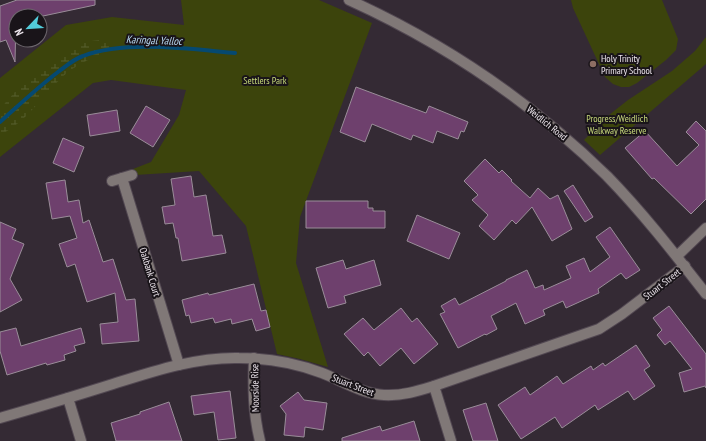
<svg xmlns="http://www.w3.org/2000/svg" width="706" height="441" font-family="'PT Sans Narrow',sans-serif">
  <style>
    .green { fill: #3c440c }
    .wetland { fill: url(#wetland-marsh) }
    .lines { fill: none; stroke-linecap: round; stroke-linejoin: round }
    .stream { stroke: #054971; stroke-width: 4 }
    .building { fill: #6e406d; stroke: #9a8d99 }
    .minor-casing { stroke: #524852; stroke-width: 12 }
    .minor { stroke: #807877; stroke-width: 10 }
    .education-dot { fill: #8d6e63; stroke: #191419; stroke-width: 1.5 }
    .labels { text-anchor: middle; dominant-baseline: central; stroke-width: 4; stroke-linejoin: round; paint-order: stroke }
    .poi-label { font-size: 10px; fill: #ede6ed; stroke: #191419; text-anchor: start }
    .park-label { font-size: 10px; fill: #c6d87a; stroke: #191419 }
    .street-label { font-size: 10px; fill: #ede6ed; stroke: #191419 }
    .water-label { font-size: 11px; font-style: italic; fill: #bad9f3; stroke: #191419 }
  </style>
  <defs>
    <pattern id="wetland-marsh" width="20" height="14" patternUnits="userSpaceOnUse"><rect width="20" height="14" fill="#3c440c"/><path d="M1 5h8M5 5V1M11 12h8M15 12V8" fill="none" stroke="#585f30"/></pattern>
  </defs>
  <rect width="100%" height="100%" fill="#342a34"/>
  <g class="green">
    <polygon points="181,0 319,0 372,23 300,217 296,263 328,367 300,359 277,354 246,226 199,171 135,175 133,169 151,162 179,115 186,90 111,80 93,83 0,157 0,78 66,25 112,17 184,25"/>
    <polygon points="571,0 662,0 678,39 676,50 666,60 637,83 629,87 621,87 613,84 605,77 573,8"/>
    <polygon points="706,37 706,64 600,155 584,140 609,115 628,100 672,71 695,51"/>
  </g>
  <path class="wetland" d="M99 40 108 42 122 47C103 53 84 60 68 72 44 92 29 121 0 135V109L21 85 57 56 70 48 84 42Z"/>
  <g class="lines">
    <path class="stream" d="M0 122C19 105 37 88 58 72 66 66 74 59 83 56 126 40 190 49 235 53"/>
  </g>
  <g class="building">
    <polygon points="17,0 95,0 95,5 43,16 16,16 15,62 6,40 0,42 0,6"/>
    <polygon points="356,87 426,113 429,106 468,122 464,132 461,131 458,139 437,131 433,143 413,135 411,140 372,124 365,142 340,132"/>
    <polygon points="146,106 170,120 153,147 130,133"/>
    <polygon points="117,110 120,131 90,136 87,115"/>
    <polygon points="696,121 706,131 706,199 691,214 654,178 652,179 625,148 645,131 677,166 699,145 686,132"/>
    <polygon points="63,138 84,147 74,172 53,163"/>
    <polygon points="485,159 499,173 502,170 512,180 511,181 530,198 538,188 550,199 558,195 572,229 552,241 532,207 516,224 512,220 494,240 479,226 488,215 472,200 478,195 464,181"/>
    <polygon points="191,176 194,197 206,195 213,236 222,235 226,253 182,261 178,238 176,238 173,223 165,224 162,207 175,205 171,179"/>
    <polygon points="65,180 68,202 79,200 83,223 89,220 103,262 113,259 126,300 135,299 139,341 102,344 100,324 118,322 115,293 87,302 75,264 67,267 59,244 77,238 70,216 52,219 46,183"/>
    <polygon points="573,185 593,217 585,222 564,191"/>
    <polygon points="306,201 368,201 368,208 373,208 373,211 385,211 385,228 306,228"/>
    <polygon points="417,215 460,233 449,259 407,241"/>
    <polygon points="0,222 16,229 12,239 24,244 10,279 22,300 0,312"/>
    <polygon points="610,227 640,270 626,279 621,273 598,289 599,293 566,308 563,301 543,310 545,315 525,324 516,303 491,316 497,329 486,335 485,334 458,348 440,314 445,312 441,306 455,298 459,305 506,281 506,280 527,270 535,288 543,285 544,290 571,278 566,266 584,258 590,272 610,257 596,237"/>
    <polygon points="343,260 346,269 374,260 381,285 344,296 346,303 328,308 316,268"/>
    <polygon points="254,284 261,311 266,310 270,327 256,331 252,319 232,324 231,319 215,323 213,318 191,323 189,315 186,316 182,300 208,293 209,295"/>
    <polygon points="669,306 706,354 706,388 705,386 684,392 679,373 692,369 670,341 665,345 657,335 662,330 653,318"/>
    <polygon points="401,308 412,322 417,318 438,344 414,364 401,348 380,366 368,352 364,356 344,334 363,318 374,330"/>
    <polygon points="16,328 21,346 81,328 85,343 74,346 76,351 64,355 65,360 47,365 46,363 7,375 0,351 0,332"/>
    <polygon points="636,345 650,366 644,370 655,386 634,400 628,391 598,410 595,405 562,428 555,417 521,439 498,405 525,387 530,395 557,376 563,384 591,366 593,370 603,363 605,366"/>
    <polygon points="230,391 236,438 218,440 214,412 194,415 191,396"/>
    <polygon points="298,392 304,400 327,403 323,430 305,427 304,437 284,435 286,414 280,406"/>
    <polygon points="169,402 182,441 116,441 111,423 140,414 140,412"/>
    <polygon points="486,403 498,441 473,441 463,410"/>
    <polygon points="414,421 420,441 342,441 342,438 380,426 382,431"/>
  </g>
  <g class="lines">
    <g class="minor-casing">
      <g id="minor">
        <path d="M349 0C444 43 532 103 607 176 643 213 674 253 706 294"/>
        <polyline points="122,178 179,365"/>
        <polyline points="112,181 132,175"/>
        <polyline points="677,256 706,228"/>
        <path d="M254 358C253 387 253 413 260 441"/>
        <polyline points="434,386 451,441"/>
        <polyline points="68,398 81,441"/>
        <path d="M0 418C38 407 75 396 113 384 154 371 196 357 239 358 267 358 296 363 322 373 342 381 363 394 384 395 402 396 418 391 434 386L599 329 622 314 685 266"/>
      </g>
    </g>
    <use href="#minor" class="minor"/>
  </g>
  <circle class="education-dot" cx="593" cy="64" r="4"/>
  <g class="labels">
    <g class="poi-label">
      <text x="601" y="58">Holy Trinity<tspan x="601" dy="12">Primary School</tspan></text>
    </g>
    <g class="park-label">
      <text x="265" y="80">Settlers Park</text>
      <text x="617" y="118">Progress/Weidlich<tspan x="617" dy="12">Walkway Reserve</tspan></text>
    </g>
    <g class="street-label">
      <text transform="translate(547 123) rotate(39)">Weidlich Road</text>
      <text transform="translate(150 272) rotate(73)">Oakbank Court</text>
      <text transform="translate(662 284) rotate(-38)">Stuart Street</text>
      <text transform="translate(353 385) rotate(21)">Stuart Street</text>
      <text transform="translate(255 388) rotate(-91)">Moorside Rise</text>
    </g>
    <g class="water-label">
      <text transform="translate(154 40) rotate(2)">Karingal Yalloc</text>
    </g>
  </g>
  <g transform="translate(28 28) rotate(245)"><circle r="19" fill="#191419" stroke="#6e686e"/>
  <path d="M0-3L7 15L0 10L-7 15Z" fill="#52cbd9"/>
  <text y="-6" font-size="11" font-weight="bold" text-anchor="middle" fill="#ede6ed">N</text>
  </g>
</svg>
